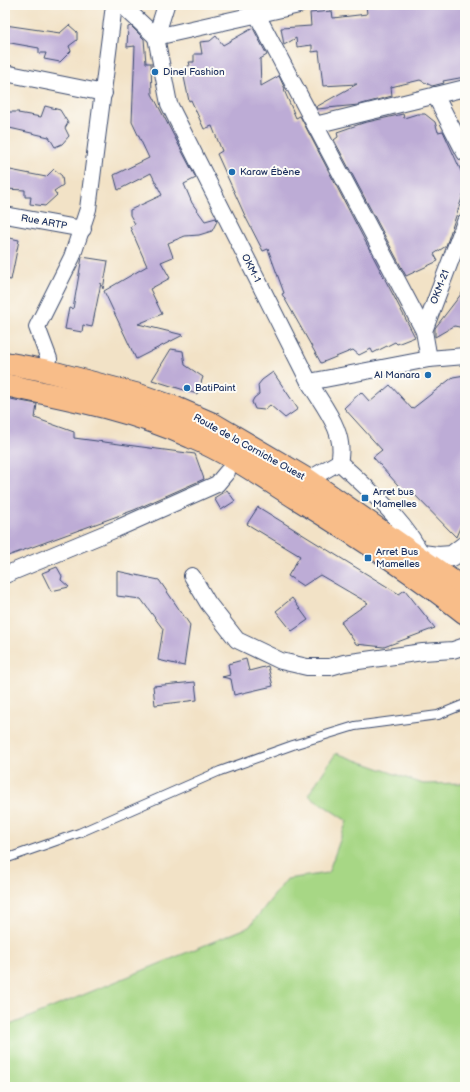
<svg xmlns="http://www.w3.org/2000/svg" width="470" height="1092" font-family="'Balsamiq Sans',sans-serif">
  <style>
    .green { fill: #a7d785; stroke: #618372 }
    .building { fill: #bdacd6 }
    .lines { fill: none; stroke-linecap: round; stroke-linejoin: round }
    .service-casing { stroke: #3b4a6e; stroke-width: 10 }
    .minor-casing { stroke: #3b4a6e; stroke-width: 18 }
    .tertiary-casing { stroke: #3b4a6e; stroke-width: 22 }
    .trunk-casing { stroke: #3b4a6e; stroke-width: 24 }
    .service { stroke: #fff; stroke-width: 8 }
    .minor { stroke: #fff; stroke-width: 16 }
    .tertiary { stroke: #fff; stroke-width: 20 }
    .trunk { stroke: #f8bd89; stroke-width: 22 }
    .poi-dot { fill: #1f6fb2; stroke: #fdfcf7; stroke-width: 1.5 }
    .labels { text-anchor: middle; dominant-baseline: central; stroke-width: 4; stroke-linejoin: round; paint-order: stroke }
    .poi-label { font-size: 10px; fill: #1b2f5e; stroke: #fdfcf7; text-anchor: start }
    .street-label { font-size: 10px; fill: #1b2f5e; stroke: #fdfcf7 }
  </style>
  <rect width="100%" height="100%" fill="#fdfcf7"/>
  <filter id="ink" filterUnits="userSpaceOnUse"><feTurbulence type="fractalNoise" baseFrequency=".025" numOctaves="2"/><feDisplacementMap in="SourceGraphic" scale="8" xChannelSelector="R" yChannelSelector="G"/><feConvolveMatrix kernelMatrix="1 2 1 2 8 2 1 2 1" color-interpolation-filters="sRGB"/></filter>
  <filter id="wash" filterUnits="userSpaceOnUse"><feTurbulence type="fractalNoise" baseFrequency=".012" numOctaves="4" result="noise"/><feDisplacementMap in="SourceGraphic" scale="16" xChannelSelector="R" yChannelSelector="G"/><feGaussianBlur stdDeviation="0.9" result="paint"/><feColorMatrix in="noise" values="0 0 0 0 0 0 0 0 0 0 0 0 0 0 0 0 0 1.4 0 .05"/><feComposite in="paint" operator="in"/></filter>
  <g filter="url(#wash)">
    <rect width="100%" height="100%" fill="#f2e2c6"/>
    <polygon class="green" points="336,753 423,784 465,783 465,1087 5,1087 5,1027 249,927 287,879 328,873 347,821 308,795"/>
    <g id="blocks">
      <g class="building">
        <polygon points="366,5 465,5 465,77 443,81 444,83 432,86 420,80 391,87 392,96 358,105 317,109 316,107 357,84 323,86 319,51 312,52 312,45 297,47 296,38 284,45 281,28 311,26 310,13 332,11 333,18 367,14"/>
        <polygon points="5,25 60,33 69,25 77,32 77,40 69,46 71,51 60,62 44,59 46,53 39,53 39,48 5,42"/>
        <polygon points="131,26 144,39 146,63 151,63 152,94 196,178 184,184 192,203 205,221 216,218 217,221 212,231 199,235 185,236 168,243 173,257 161,262 170,278 150,289 162,314 138,324 183,335 136,359 104,291 147,266 130,227 135,224 130,215 130,210 162,195 151,173 118,190 114,175 149,158 132,122 135,46 127,47 128,27"/>
        <polygon points="253,28 267,55 260,59 261,86 279,76 285,89 284,90 296,118 300,116 415,337 397,344 395,342 373,353 371,349 359,355 353,350 321,363 282,294 284,293 268,249 263,251 246,218 217,154 222,151 212,126 204,129 191,100 189,101 184,77 187,74 186,67 190,65 189,62 194,62 194,54 202,54 200,42 210,41 216,36 223,45"/>
        <polygon points="45,106 60,110 68,123 65,128 69,136 62,144 55,147 49,137 5,127 5,112 19,112 18,113 41,117"/>
        <polygon points="403,114 404,118 417,114 425,114 435,122 438,132 443,131 465,180 465,189 446,246 434,254 438,261 406,276 334,140 338,137 337,132 363,123"/>
        <polygon points="5,169 46,177 54,169 62,176 63,185 54,191 57,195 45,206 30,204 31,197 25,197 25,190 5,189"/>
        <polygon points="5,237 19,240 11,280 5,279"/>
        <polygon points="82,257 108,261 103,289 101,283 92,327 83,325 82,332 65,329 69,308 73,309"/>
        <polygon points="465,289 465,328 454,326 435,337 435,328"/>
        <polygon points="171,349 183,351 185,365 203,377 197,394 152,380"/>
        <polygon points="273,372 298,409 285,418 270,405 264,410 255,409 252,402 254,398 259,394 258,385 262,380"/>
        <polygon points="465,375 465,516 456,537 409,489 405,493 373,457 382,450 344,408 361,392 370,402 390,385 412,409 453,377"/>
        <polygon points="5,398 37,404 35,418 74,432 74,438 195,454 204,479 134,510 5,557"/>
        <polygon points="227,490 235,501 221,510 214,498"/>
        <polygon points="258,507 399,594 405,590 435,628 384,647 356,644 341,622 368,603 320,575 303,586 288,576 300,556 247,524"/>
        <polygon points="57,567 62,576 61,580 69,587 51,591 42,573"/>
        <polygon points="117,571 159,580 190,625 184,666 158,660 163,629 141,599 117,596"/>
        <polygon points="292,598 308,620 292,631 276,611"/>
        <polygon points="246,659 249,671 268,666 273,686 234,695 231,679 222,677 230,675 228,664"/>
        <polygon points="195,682 197,700 155,705 153,686"/>
      </g>
    </g>
  </g>
  <g filter="url(#ink)">
    <use href="#blocks" fill-opacity="0" stroke="#3b4a6e" stroke-width="1"/>
    <g class="lines">
      <g class="service-casing">
        <polyline id="service" points="5,859 79,833 220,771 293,745 355,726 438,715 465,704"/>
      </g>
      <g class="minor-casing">
        <g id="minor">
          <polyline points="122,5 156,37"/>
          <path d="M166 5 156 37 169 104 309 382C323 406 347 433 339 462L308 480"/>
          <polyline points="257,15 424,331 429,359"/>
          <polyline points="156,37 299,5"/>
          <polyline points="5,73 104,93"/>
          <polyline points="435,95 465,153"/>
          <polyline points="315,125 465,88"/>
          <polyline points="5,215 83,229"/>
          <polyline points="424,331 465,222"/>
          <polyline points="44,370 49,359 37,327 72,257 88,209 114,5"/>
          <polyline points="309,382 429,359 465,356"/>
          <path d="M339 462C371 492 406 521 425 561"/>
          <polyline points="5,575 116,529 217,484 227,472"/>
          <polyline points="192,576 208,603 237,640 281,661 307,667 330,667 344,663 423,652 453,650 465,646"/>
        </g>
      </g>
      <g class="tertiary-casing">
        <polyline id="tertiary" points="414,554 438,557 452,556 465,546"/>
      </g>
      <g class="trunk-casing">
        <g id="trunk">
          <polyline points="5,363 44,370 139,395 176,408 213,424 308,480 465,590"/>
          <path d="M5 385C68 398 132 410 191 437 229 453 263 477 298 499 355 534 412 571 465 613"/>
        </g>
      </g>
      <use href="#service" class="service"/>
      <use href="#minor" class="minor"/>
      <use href="#tertiary" class="tertiary"/>
      <use href="#trunk" class="trunk"/>
    </g>
  </g>
  <g class="poi-dot">
    <circle cx="155" cy="72" r="4"/>
    <circle cx="232" cy="172" r="4"/>
    <circle cx="428" cy="375" r="4"/>
    <circle cx="187" cy="388" r="4"/>
    <rect x="361" y="494" width="8" height="8" rx="2"/>
    <rect x="364" y="554" width="8" height="8" rx="2"/>
  </g>
  <g class="labels">
    <g class="poi-label">
      <text x="163" y="72">Dinel Fashion</text>
      <text x="240" y="172">Karaw Ébène</text>
      <text x="420" y="375" text-anchor="end">Al Manara</text>
      <text x="195" y="388">BatiPaint</text>
      <text x="373" y="492">Arret bus<tspan x="373" dy="12">Mamelles</tspan></text>
      <text x="376" y="552">Arret Bus<tspan x="376" dy="12">Mamelles</tspan></text>
    </g>
    <g class="street-label">
      <text transform="translate(44 222) rotate(10)">Rue ARTP</text>
      <text transform="translate(251 268) rotate(63)">OKM-1</text>
      <text transform="translate(440 287) rotate(-69)">OKM-21</text>
      <text transform="translate(249 447) rotate(29)">Route de la Corniche Ouest</text>
    </g>
  </g>
  <rect width="470" height="1092" fill="none" stroke="#fdfcf7" stroke-width="20"/>
</svg>
